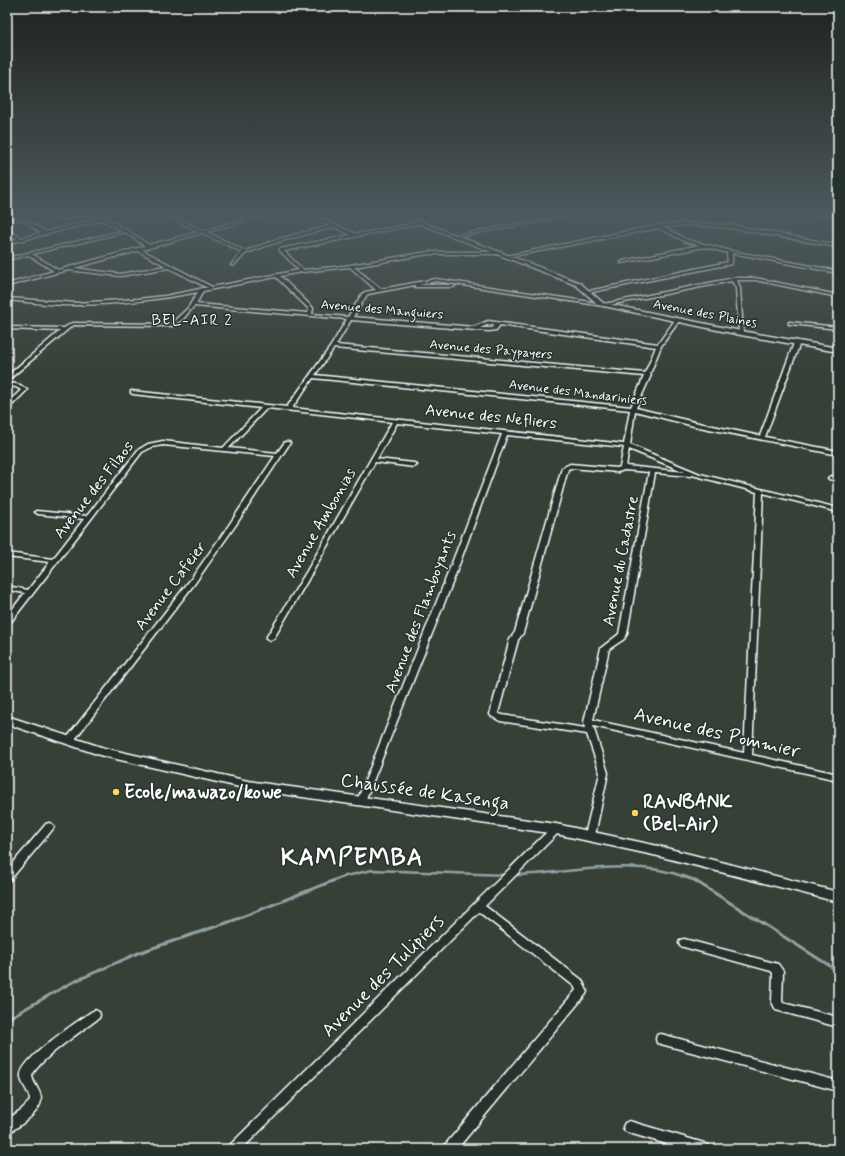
<svg xmlns="http://www.w3.org/2000/svg" width="845" height="1156" font-family="Mynerve,sans-serif">
  <style>
    .lines { fill: none; stroke-linecap: round; stroke-linejoin: round }
    .stream-far1 { stroke: #8fa3a6; stroke-width: 2.5 }
    .stream { stroke: #8fa3a6; stroke-width: 3 }
    .minor-casing { stroke: #fff; stroke-width: 3 }
    .tertiary-casing { stroke: #fff; stroke-width: 3 }
    .secondary-casing { stroke: #fff; stroke-width: 3 }
    .minor { fill: #26332d; fill-rule: evenodd }
    .tertiary { fill: #26332d; fill-rule: evenodd }
    .secondary { fill: #26332d; fill-rule: evenodd }
    .poi-dot { fill: #ffd166; stroke: #26332d; stroke-width: 1.5 }
    .labels { text-anchor: middle; dominant-baseline: central; stroke-width: 3; stroke-linejoin: round; paint-order: stroke }
    .far-street-label { font-size: 13px; fill: #fff; stroke: #26332d }
    .far-quarter-label { font-size: 15px; letter-spacing: 1px; fill: #fff; stroke: #26332d }
    .street-label { font-size: 16px; fill: #fff; stroke: #26332d }
    .near-street-label { font-size: 19px; fill: #fff; stroke: #26332d }
    .near-poi-label { font-size: 19px; font-weight: bold; fill: #fff; stroke: #26332d; text-anchor: start }
    .near-district-label { font-size: 24px; font-weight: bold; letter-spacing: 1px; fill: #fff; stroke: #26332d }
  </style>
  <rect width="100%" height="100%" fill="#374036"/>
  <filter id="ink" filterUnits="userSpaceOnUse"><feTurbulence type="fractalNoise" baseFrequency=".025" numOctaves="2"/><feDisplacementMap in="SourceGraphic" scale="8" xChannelSelector="R" yChannelSelector="G"/><feConvolveMatrix kernelMatrix="1 2 1 2 8 2 1 2 1" color-interpolation-filters="sRGB"/></filter>
  <g filter="url(#ink)">
    <g class="lines">
      <g class="stream-far1">
        <path d="M513 875C569 874 631 857 685 877"/>
        <polyline points="342,877 372,870 505,875"/>
      </g>
      <g class="stream">
        <polyline points="682,876 694,880 838,971"/>
        <polyline points="7,1019 69,984 138,953 232,921 345,876"/>
      </g>
      <g class="minor-casing">
        <g id="minor">
          <path d="M14 214H18L45 232 99 218 92 214H97L127 230 149 245 199 232 163 214H168L203 231 246 219 237 214C242 214 246 217 250 218 256 218 264 214 271 214L207 232 245 251 282 238 330 226 306 214H311L356 234 422 222 424 223 284 251 303 270 344 266 428 252H501L503 253 501 254H428L354 267 381 289 436 279 604 304 734 278H755L838 295V297L755 280H737L740 288 743 333 741 334 739 333 736 288 732 281 604 306 436 281 419 285H453L455 286 453 287H415V285L368 294 366 296 353 317 474 327 488 321 658 344 675 320H679V321L661 346 650 374 651 375 636 408 694 422 760 436 794 343 799 342 800 343 765 437 838 451V455L694 426 635 411 630 445 700 474 838 508V512L763 493 752 755 838 774V780L593 726 608 773 595 835 593 838 590 839 587 838 585 835 600 773 587 734 500 721 491 716 490 714 510 639 515 632 562 468 570 464 617 468 620 467 624 447 507 435 453 581 365 801 364 803 361 804 358 803 357 801 445 581 502 434 397 423 377 459 414 463 417 465 414 467 375 462 313 571 274 638 270 640 266 638 307 571 392 422 267 408 229 448 277 453 285 442H289L290 443 235 526 195 583 72 743 69 744 66 743 65 741 66 739 191 579 229 525 275 456 163 445 152 447 142 452 91 519 10 623H7V616L25 593 7 590V586L28 590 50 562 7 557V553L53 559 84 519 38 514 35 512 36 511 87 516 138 450 148 444 163 441 223 448 261 408 133 394 131 393V391L287 407 331 346 347 319 194 306 183 319 172 326 73 325 7 381V376L60 331 7 329V327L64 328 72 323 171 324 188 308 198 292C158 300 118 304 77 305 54 306 30 302 7 300V298L76 303 138 299 165 296 200 289 202 288H208L169 268 120 276 68 270 7 286V284L54 271 28 255 7 260V258L122 231 102 220 7 244V242L18 239 7 233V230L22 238 41 233 21 219 7 222V220L19 218ZM334 227 351 235 280 249V251L299 270 212 287 142 250 202 233 242 252 231 265 233 266 246 253 284 240ZM125 232 145 246 58 270 32 254ZM138 251 166 266 120 274 74 268ZM350 267 376 290 365 292 362 294 348 317 312 314 313 308 280 276 302 272ZM276 277 309 309 308 313 196 304 203 291ZM351 320 489 331 496 330 500 325 656 347 645 373 336 345ZM489 324H495L492 328H480ZM334 348 644 376 631 407 315 375ZM313 378 630 410 624 444 292 408ZM629 449 685 472 626 466ZM571 468 618 472 624 470 649 472 619 634 601 648 584 722 585 728 502 715 498 713 518 640 523 633 568 469ZM655 473 690 476 692 475 757 492 744 753 593 720 609 649 624 639 627 634Z"/>
          <polygon points="51,214 55,214 60,218 83,214 91,214 59,220"/>
          <polygon points="570,214 578,214 455,237 453,236"/>
          <polygon points="816,214 838,216 838,218 818,215"/>
          <polygon points="688,223 731,225 838,245 838,247 731,228 688,225 663,227 688,240 731,251 838,271 838,273 732,253 732,262 731,264 587,293 587,291 589,291 728,262 727,254 728,253 705,247 621,263 621,262 623,261 700,245 686,242 659,228 508,257 506,256 658,225"/>
          <polygon points="789,322 838,327 838,329 791,324 789,324"/>
          <polygon points="7,382 20,385 27,390 9,408 7,409 7,404 21,390 16,387 7,386"/>
          <polygon points="831,476 838,477 838,481 829,479 828,478"/>
          <polygon points="49,823 52,824 54,827 52,830 10,880 7,881 7,870 46,824"/>
          <polygon points="556,825 559,826 561,829 559,832 485,906 582,980 587,991 586,994 457,1149 443,1149 445,1145 576,990 574,986 479,912 242,1149 228,1149 230,1145 553,826"/>
          <polygon points="684,939 778,964 783,971 782,1001 783,1003 838,1017 838,1027 776,1010 772,1002 773,973 771,971 680,946 679,943 680,940"/>
          <path d="M95 1010 99 1012 100 1015 99 1018C83 1030 38 1060 32 1076 33 1084 41 1090 41 1099 42 1111 18 1128 7 1133V1120L22 1109 30 1101C30 1091 20 1084 21 1075 22 1058 77 1022 91 1012Z"/>
          <polygon points="661,1034 838,1081 838,1091 661,1044 657,1043 656,1039 657,1035"/>
          <polygon points="629,1121 704,1143 708,1145 710,1149 684,1149 629,1133 625,1131 623,1127 625,1123"/>
        </g>
      </g>
      <g class="tertiary-casing">
        <polygon id="tertiary" points="395,214 401,214 580,283 603,303 741,331 838,348 838,352 741,335 599,305 576,285"/>
      </g>
      <g class="secondary-casing">
        <polygon id="secondary" points="7,716 104,748 248,781 556,824 658,846 838,892 838,902 658,856 556,834 248,789 103,756 7,724"/>
      </g>
      <use href="#minor" class="minor"/>
      <use href="#tertiary" class="tertiary"/>
      <use href="#secondary" class="secondary"/>
    </g>
  </g>
  <linearGradient id="sky" x2="0" y2="1"><stop stop-color="#1e231e"/><stop offset="0.57" stop-color="#4d595d"/><stop offset="1" stop-color="#4d595d" stop-opacity="0"/></linearGradient>
  <rect width="845" height="376" fill="url(#sky)"/>
  <g class="poi-dot">
    <circle cx="116" cy="792" r="4"/>
    <circle cx="635" cy="813" r="4"/>
  </g>
  <g class="labels">
    <g class="far-street-label">
      <text transform="translate(382 310) rotate(5)">Avenue des Manguiers</text>
      <text transform="translate(705 314) rotate(11)">Avenue des Plaines</text>
      <text transform="translate(491 350) rotate(5)">Avenue des Paypayers</text>
      <text transform="translate(578 393) rotate(7)">Avenue des Mandariniers</text>
    </g>
    <g class="far-quarter-label">
      <text x="192" y="321">BEL-AIR 2</text>
    </g>
    <g class="street-label">
      <text transform="translate(491 417) rotate(6)">Avenue des Nefliers</text>
      <text transform="translate(94 490) rotate(-52)">Avenue des Filaos</text>
      <text transform="translate(321 523) rotate(-60)">Avenue Ambonias</text>
      <text transform="translate(621 561) rotate(-79)">Avenue du Cadastre</text>
      <text transform="translate(171 586) rotate(-53)">Avenue Cafeier</text>
      <text transform="translate(421 612) rotate(-69)">Avenue des Flamboyants</text>
    </g>
    <g class="near-street-label">
      <text transform="translate(717 733) rotate(13)">Avenue des Pommier</text>
      <text transform="translate(425 792) rotate(8)">Chaussée de Kasenga</text>
      <text transform="translate(383 976) rotate(-45)">Avenue des Tulipiers</text>
    </g>
    <g class="near-poi-label">
      <text x="124" y="792">Ecole/mawazo/kowe</text>
      <text x="643" y="802">RAWBANK<tspan x="643" dy="22">(Bel-Air)</tspan></text>
    </g>
    <g class="near-district-label">
      <text x="352" y="858">KAMPEMBA</text>
    </g>
  </g>
  <rect width="845" height="1156" fill="none" stroke="#26332d" stroke-width="24"/>
  <rect x="12" y="12" width="821" height="1132" fill="none" stroke="#fff" stroke-width="1.5" filter="url(#ink)"/>
</svg>
